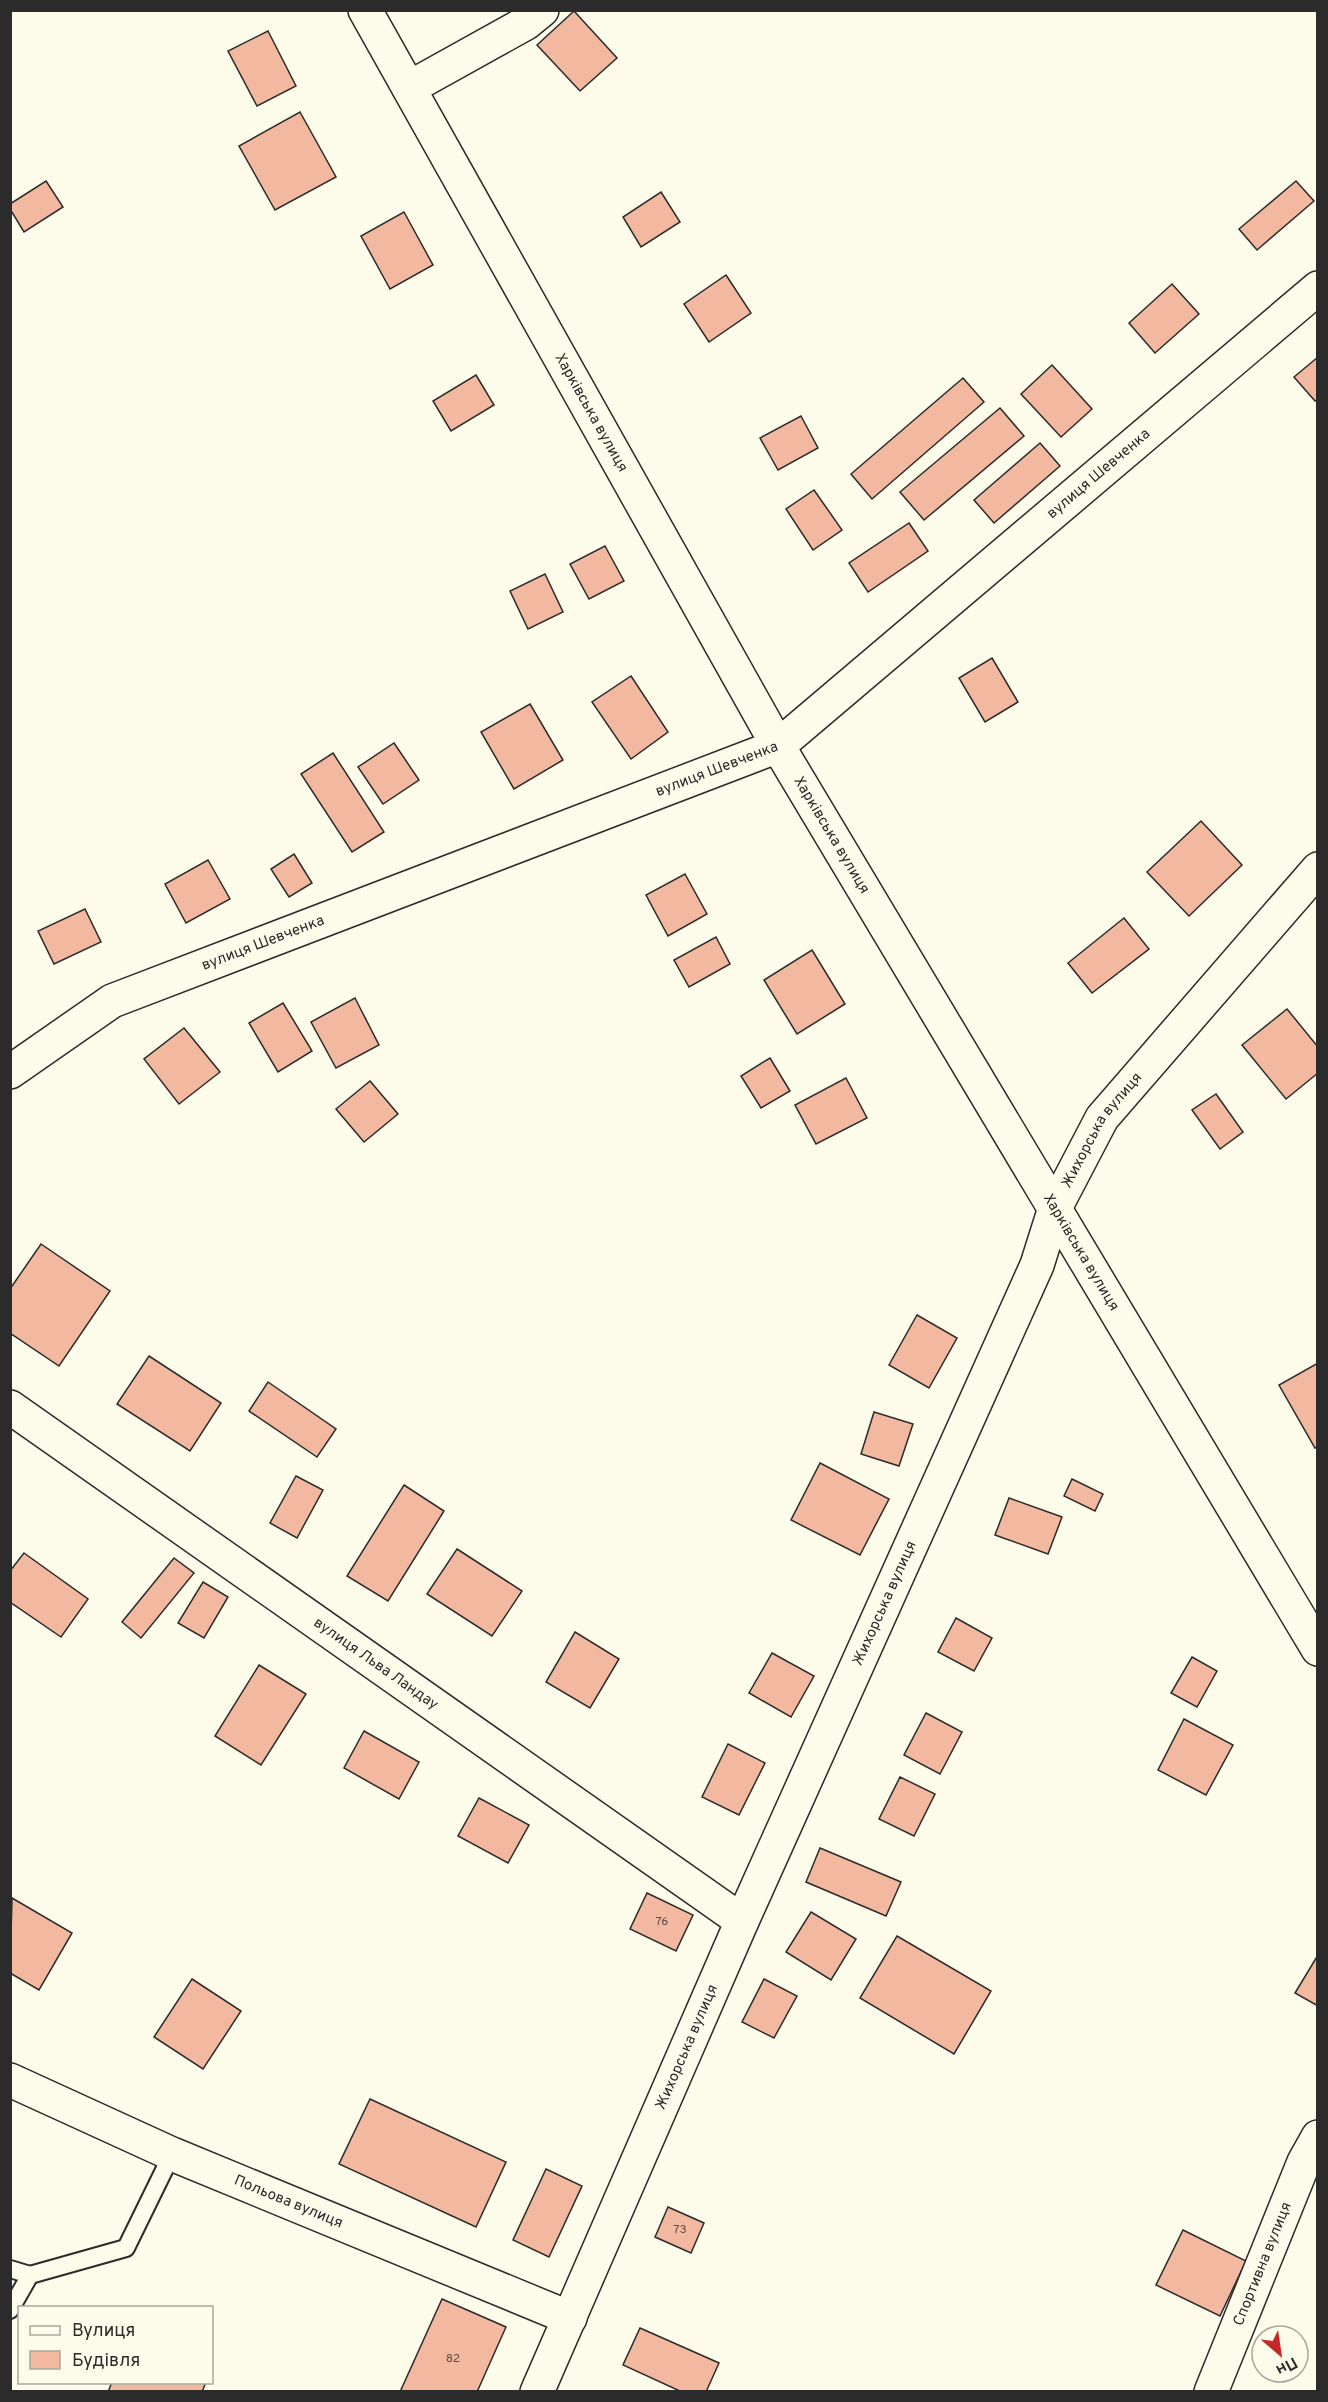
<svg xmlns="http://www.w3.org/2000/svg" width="1328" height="2402" font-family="Overpass,sans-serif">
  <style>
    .building { fill: #f2b8a0; stroke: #2b2b2b; stroke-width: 1.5 }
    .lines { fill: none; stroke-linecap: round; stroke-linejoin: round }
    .lane-casing { stroke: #2b2b2b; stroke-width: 20 }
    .street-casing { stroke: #2b2b2b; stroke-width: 36 }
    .secondary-casing { stroke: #2b2b2b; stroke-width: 36 }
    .lane { stroke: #fdfbea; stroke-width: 16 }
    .street { stroke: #fdfbea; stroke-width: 33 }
    .secondary { stroke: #fdfbea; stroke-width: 33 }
    .labels { text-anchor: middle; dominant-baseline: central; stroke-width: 4.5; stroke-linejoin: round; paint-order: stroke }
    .number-label { font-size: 12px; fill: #5d4e48 }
    .street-label { font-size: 15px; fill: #2b2b2b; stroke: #fdfbea }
  </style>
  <rect width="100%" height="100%" fill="#fdfbea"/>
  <g class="building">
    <polygon points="574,11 617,58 580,91 537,45"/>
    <polygon points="268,31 296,86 257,106 228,51"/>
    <polygon points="300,112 336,177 275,210 239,146"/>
    <polygon points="46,181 63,207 24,232 10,209 10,204"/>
    <polygon points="1296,181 1314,201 1257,250 1239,229"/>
    <polygon points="661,192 680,222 641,247 623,217"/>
    <polygon points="404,212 433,265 390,289 361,236"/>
    <polygon points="726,275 751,313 709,342 684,304"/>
    <polygon points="1172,284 1199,314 1155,353 1129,323"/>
    <polygon points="1318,357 1318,399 1315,401 1294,377"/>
    <polygon points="1052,365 1092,409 1061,437 1021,394"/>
    <polygon points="476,375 494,405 451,431 433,401"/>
    <polygon points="963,378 984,402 872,499 851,474"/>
    <polygon points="1000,408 1024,436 924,520 900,492"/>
    <polygon points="801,416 818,448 778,470 760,438"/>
    <polygon points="1040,443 1060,466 994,523 974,500"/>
    <polygon points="814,490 842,530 813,550 786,509"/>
    <polygon points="909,523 928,551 868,592 849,563"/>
    <polygon points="605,546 624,581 589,599 570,564"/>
    <polygon points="545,574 563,612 528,629 510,591"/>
    <polygon points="992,658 1018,702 985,722 959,678"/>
    <polygon points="631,676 668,732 631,759 592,702"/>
    <polygon points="530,704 563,760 514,789 481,732"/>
    <polygon points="394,743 419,780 383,804 358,767"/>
    <polygon points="333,753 384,832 352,852 301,774"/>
    <polygon points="1201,821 1242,865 1189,916 1147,872"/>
    <polygon points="294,854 312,883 289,897 271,869"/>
    <polygon points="208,860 230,899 186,923 165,884"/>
    <polygon points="685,874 707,914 668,936 646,895"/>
    <polygon points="85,909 101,942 54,964 38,931"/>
    <polygon points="1124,918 1149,949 1092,993 1068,963"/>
    <polygon points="716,937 730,964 689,987 674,960"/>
    <polygon points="812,950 845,1004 797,1034 764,980"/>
    <polygon points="355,998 379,1045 336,1068 311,1022"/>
    <polygon points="283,1003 312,1051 278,1072 249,1023"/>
    <polygon points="1287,1009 1318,1047 1318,1073 1286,1099 1242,1045"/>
    <polygon points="184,1028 220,1072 179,1104 144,1059"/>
    <polygon points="770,1058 790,1091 761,1108 741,1076"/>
    <polygon points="846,1078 867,1118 816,1144 795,1105"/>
    <polygon points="370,1081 398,1114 364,1142 336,1109"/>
    <polygon points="1216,1094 1243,1132 1220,1149 1192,1110"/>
    <polygon points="41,1244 110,1291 59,1366 10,1333 10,1289"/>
    <polygon points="917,1315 957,1338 929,1388 889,1365"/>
    <polygon points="149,1356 221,1403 190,1451 117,1404"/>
    <polygon points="1318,1363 1318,1447 1315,1448 1279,1385"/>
    <polygon points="268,1382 336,1429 317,1457 249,1411"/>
    <polygon points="874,1412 913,1424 899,1466 861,1454"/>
    <polygon points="820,1463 889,1499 860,1555 791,1520"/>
    <polygon points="296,1476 323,1490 297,1538 270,1523"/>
    <polygon points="1072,1479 1103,1494 1095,1511 1064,1496"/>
    <polygon points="404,1485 444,1511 388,1601 347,1576"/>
    <polygon points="1009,1498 1062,1517 1048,1554 995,1535"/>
    <polygon points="457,1549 522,1591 492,1636 427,1594"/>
    <polygon points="24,1553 88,1599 61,1637 10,1602 10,1571"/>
    <polygon points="174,1558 194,1573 141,1638 122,1622"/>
    <polygon points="203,1582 228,1597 204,1638 178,1623"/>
    <polygon points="956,1618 992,1638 974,1671 938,1652"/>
    <polygon points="575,1632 619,1659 590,1708 546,1682"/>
    <polygon points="772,1653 814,1676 791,1717 749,1693"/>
    <polygon points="1192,1657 1217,1671 1197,1707 1171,1693"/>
    <polygon points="259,1665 306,1694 261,1765 215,1736"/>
    <polygon points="926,1713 962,1732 940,1774 904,1755"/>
    <polygon points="1184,1719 1233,1745 1206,1795 1158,1770"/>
    <polygon points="364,1731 419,1762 399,1799 344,1768"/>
    <polygon points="728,1744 765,1763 739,1815 702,1797"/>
    <polygon points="900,1777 935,1794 914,1836 879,1819"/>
    <polygon points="479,1798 529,1825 508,1863 458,1836"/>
    <polygon points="820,1848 901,1882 886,1916 806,1882"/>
    <polygon points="647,1893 693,1915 676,1951 630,1929"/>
    <polygon points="12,1898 72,1933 39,1990 10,1973"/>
    <polygon points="811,1912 856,1939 831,1980 786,1952"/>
    <polygon points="897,1936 991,1991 954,2054 860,1998"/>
    <polygon points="1318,1955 1318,2006 1295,1993"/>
    <polygon points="192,1979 241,2011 203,2069 154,2037"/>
    <polygon points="764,1979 797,1996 774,2038 742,2022"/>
    <polygon points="370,2099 506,2162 476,2227 339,2164"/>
    <polygon points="546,2169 582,2186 549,2257 513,2240"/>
    <polygon points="668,2207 704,2223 691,2253 655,2237"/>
    <polygon points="1183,2230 1246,2261 1220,2316 1156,2285"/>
    <polygon points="442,2299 506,2327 477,2392 400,2392"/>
    <polygon points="640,2328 719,2363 706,2392 682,2392 623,2365"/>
    <polygon points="112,2382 206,2382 202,2392 108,2392"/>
  </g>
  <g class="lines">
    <g class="lane-casing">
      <g id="lane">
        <polyline points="10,2269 30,2275 10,2310"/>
        <polyline points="30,2275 126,2248 172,2154"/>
      </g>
    </g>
    <g class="street-casing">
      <g id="street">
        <polyline points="409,88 526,23 542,10"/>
        <path id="s1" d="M10 1072 112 1001 778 746 1318 288"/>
        <path id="s2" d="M10 1407 742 1921"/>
        <path id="s3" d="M10 2080 172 2154 570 2318"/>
        <path id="s4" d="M537 2392 742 1921 1037 1265 1055 1208 1102 1118 1318 869"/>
        <path id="s5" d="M1211 2392 1304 2162 1318 2137"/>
      </g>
    </g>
    <g class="secondary-casing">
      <g id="secondary">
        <path id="s6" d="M365 10 778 746 1318 1649"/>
      </g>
    </g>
    <use href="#lane" class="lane"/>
    <use href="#street" class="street"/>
    <use href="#secondary" class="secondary"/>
  </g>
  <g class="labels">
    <g class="number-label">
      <text x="662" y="1922">76</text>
      <text x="680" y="2230">73</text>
      <text x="453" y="2359">82</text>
    </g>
    <g class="street-label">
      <text stroke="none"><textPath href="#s6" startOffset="462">Харківська вулиця</textPath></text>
      <text stroke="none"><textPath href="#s1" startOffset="1258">вулиця Шевченка</textPath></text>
      <text stroke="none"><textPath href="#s1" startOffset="772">вулиця Шевченка</textPath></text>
      <text stroke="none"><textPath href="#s6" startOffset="948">Харківська вулиця</textPath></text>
      <text stroke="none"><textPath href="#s1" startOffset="286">вулиця Шевченка</textPath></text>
      <text stroke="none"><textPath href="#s4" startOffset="1384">Жихорська вулиця</textPath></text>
      <text stroke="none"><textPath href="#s6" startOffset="1434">Харківська вулиця</textPath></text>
      <text stroke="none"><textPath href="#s4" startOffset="862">Жихорська вулиця</textPath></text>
      <text stroke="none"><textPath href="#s2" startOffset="447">вулиця Льва Ландау</textPath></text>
      <text stroke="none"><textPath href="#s4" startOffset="376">Жихорська вулиця</textPath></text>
      <text stroke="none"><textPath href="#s3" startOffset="304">Польова вулиця</textPath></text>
      <text stroke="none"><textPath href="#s5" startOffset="138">Спортивна вулиця</textPath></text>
    </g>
  </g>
  <rect width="1328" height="2402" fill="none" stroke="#2b2b2b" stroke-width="24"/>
  <rect x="18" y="2306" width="195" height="78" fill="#fdfbea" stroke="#a9a89e" stroke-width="1.5"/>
  <rect x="30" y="2326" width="30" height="9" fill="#fdfbea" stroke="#a9a89e" stroke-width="1.5"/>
  <text x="72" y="2336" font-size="18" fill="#2b2b2b">Вулиця</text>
  <rect x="30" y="2351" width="30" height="18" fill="#f2b8a0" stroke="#a9a89e" stroke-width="1.5"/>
  <text x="72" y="2366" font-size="18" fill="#2b2b2b">Будівля</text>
  <g transform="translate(1280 2354) rotate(151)"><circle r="28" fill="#fdfbea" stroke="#a9a89e" stroke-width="1.5"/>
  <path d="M0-4.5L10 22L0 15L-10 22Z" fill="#c62828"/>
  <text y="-9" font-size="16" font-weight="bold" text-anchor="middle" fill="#2b2b2b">Пн</text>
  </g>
</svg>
